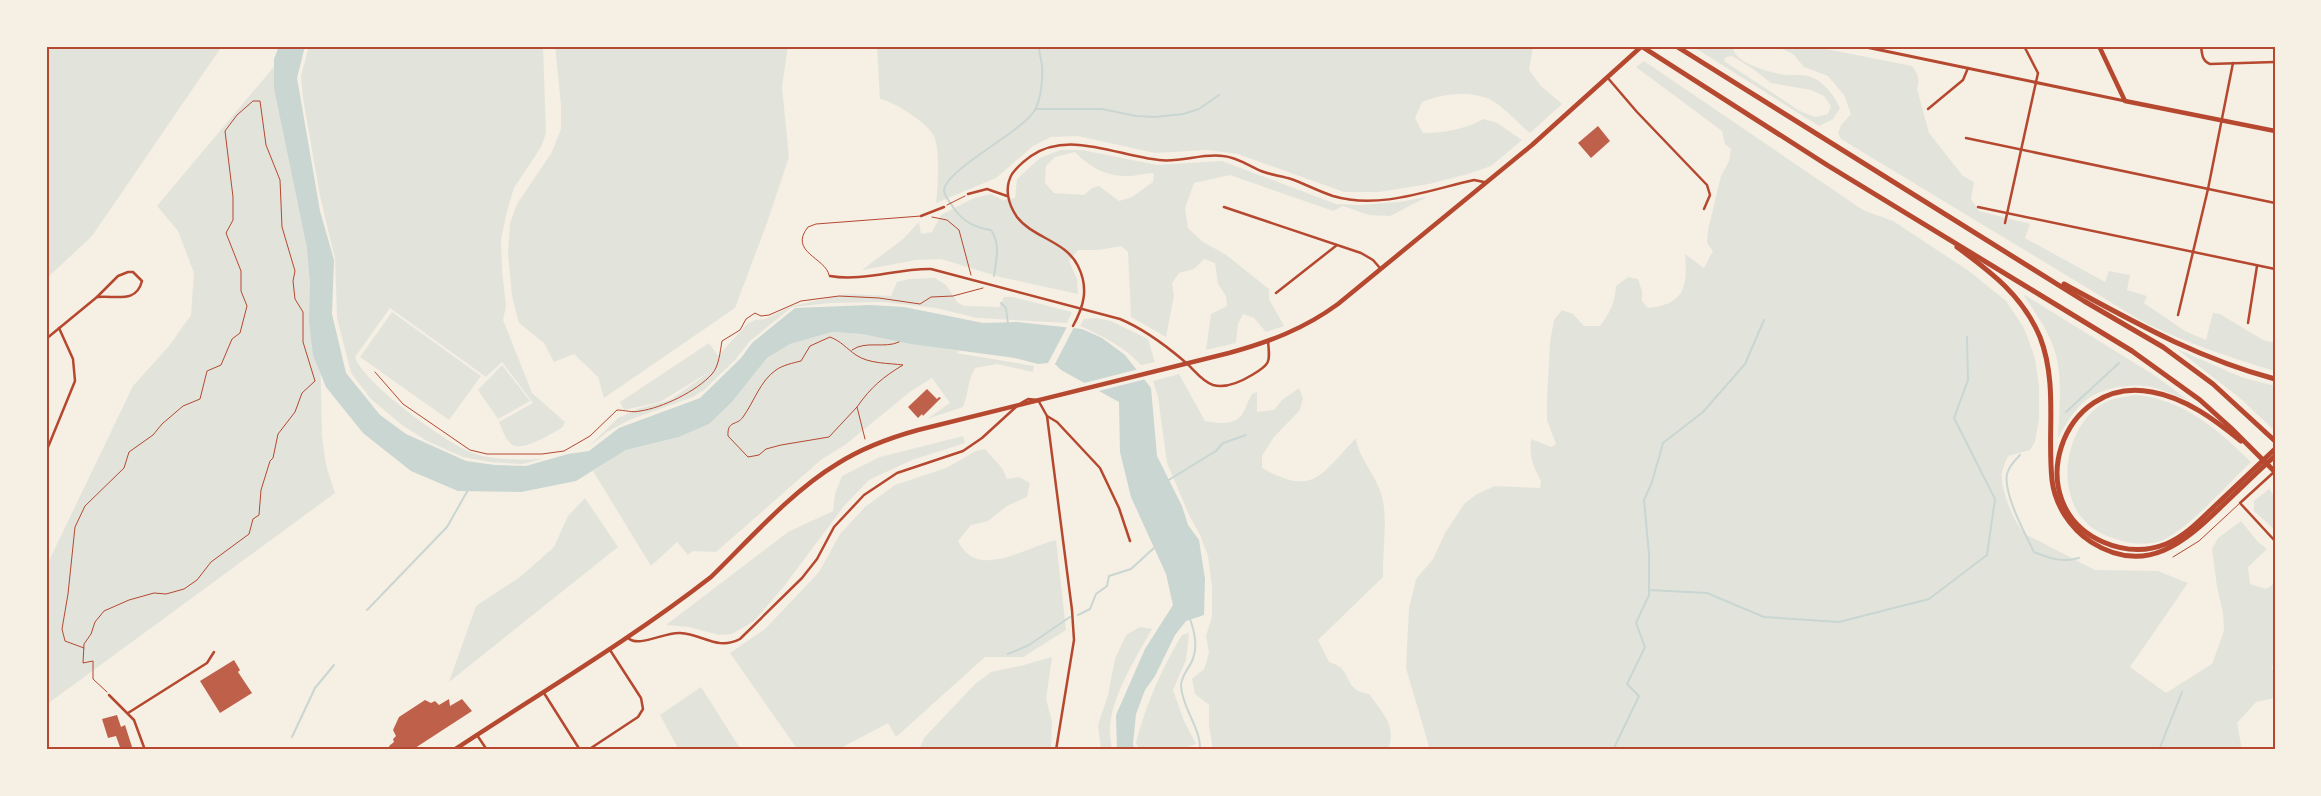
<svg xmlns="http://www.w3.org/2000/svg" width="2321" height="796" font-family="'Titillium Web',sans-serif">
  <style>
    .green { fill: #e2e4dc; fill-rule: evenodd }
    .water { fill: #c9d6d2 }
    .pier { fill: #f6efe4 }
    .lines { fill: none; stroke-linecap: round; stroke-linejoin: round }
    .stream { stroke: #c9d6d2; stroke-width: 2 }
    .building { fill: #bf614a }
    .path { stroke: #b5482f; stroke-width: 1 }
    .service { stroke: #b5482f; stroke-width: 1 }
    .minor { stroke: #b5482f; stroke-width: 2.5 }
    .tertiary { stroke: #b5482f; stroke-width: 3 }
    .primary { stroke: #b5482f; stroke-width: 4.5 }
    .motorway { stroke: #b5482f; stroke-width: 5 }
    .neatline { fill: none; stroke: #b5482f; stroke-width: 2 }
  </style>
  <rect width="100%" height="100%" fill="#f6efe4"/>
  <g class="green">
    <polygon points="46,46 222,46 92,236 46,279"/>
    <path d="M309 46H543L546 133 541 147 514 188 507 211 501 239 502 269 506 306 503 320 532 393 565 422 563 427C553 433 521 453 511 444 505 439 502 429 499 422L533 403 502 362 486 377 390 308 355 357C362 382 447 444 473 453 490 460 524 460 542 459L522 464 490 462 463 457 427 441 402 425 371 399 351 373 337 318 335 259 320 196 303 98 301 76Z"/>
    <polygon points="555,46 788,46 782,87 789,157 767,223 735,308 604,398 598,377 574,354 554,362 544,343 519,323 512,296 508,254 510,223 517,204 552,152 561,129 561,105"/>
    <path d="M877 46H1533L1529 70 1541 86 1562 104 1530 133C1519 124 1503 106 1491 100 1470 90 1442 94 1422 102L1415 118 1423 133C1446 133 1464 129 1484 119L1497 123 1522 140 1491 166 1468 174 1429 184 1379 192H1344L1238 154 1207 150 1155 153 1078 136 1051 137 1033 146 996 178 936 203C938 188 940 150 934 136 928 123 893 101 880 99Z"/>
    <path d="M1692 46H1732C1736 65 1768 71 1784 75 1792 76 1800 74 1808 76 1823 80 1834 95 1840 108L1833 119 1819 126ZM1732 56 1753 69 1771 83 1811 90 1824 96 1831 106 1828 114 1815 117 1800 111 1724 61 1726 57Z"/>
    <path d="M1776 46H1811L1912 66C1918 74 1920 80 1917 89L1929 133 1963 176 1974 182 1971 199 1979 211 2030 224 2025 238 2105 282 2109 271 2130 275 2127 290 2147 296 2144 303 2185 331 2206 340 2213 313 2220 314 2263 340 2275 343V371C2228 357 2183 342 2140 320L1841 139 1838 133 1841 125 1851 114 1844 95 1828 76 1804 67 1793 54Z"/>
    <polygon points="288,50 319,293 322,436 326,465 335,493 46,705 46,567 133,386 169,346 191,315 194,273 178,231 157,206"/>
    <path d="M1644 61 1863 210 1893 221 1969 271 2006 301 2024 328 2035 358 2039 386V420L2035 442 2030 450 2008 456C2006 461 2002 469 2002 475 2001 491 2014 523 2025 534L2095 570 2158 571 2188 583 2130 667 2166 693 2212 664 2224 631 2223 613 2217 587 2212 549 2218 538 2241 521 2258 542 2267 549 2248 567 2250 584 2266 589 2275 583V653L2272 668 2275 674V698L2256 702 2237 723 2242 750H1430L1406 668 1409 608 1416 579 1433 559 1445 533 1465 503 1477 494 1495 486 1540 488 1541 481C1533 466 1529 456 1531 439L1551 447 1556 444 1547 420V400L1550 342 1554 320 1562 310 1573 314 1584 326H1600C1610 313 1615 302 1616 286L1628 277 1638 279 1642 291V301L1648 308C1684 304 1688 288 1685 254L1704 268 1713 251 1707 243 1708 230 1721 176 1729 161 1731 149 1725 144 1722 131 1636 67Z"/>
    <path d="M1061 150H1082L1157 165 1222 161 1336 204 1360 205 1399 202 1427 197 1390 216 1369 215 1343 206 1333 211 1230 175 1194 183 1185 208 1188 228 1203 242 1225 254 1269 289V299L1284 326 1266 332 1254 318 1243 314 1238 324 1236 343 1206 350 1211 314 1227 306 1226 296 1218 284 1215 263 1204 259 1194 269 1179 273 1172 283 1174 296 1166 337 1131 317 1128 252 1121 246 1099 250H1078L1069 261 1077 279 1078 294 1000 277 941 259 916 260 862 270 903 239 919 222 921 234 932 232 941 215 974 198 991 194 1003 200 1015 198 1017 179 1040 158ZM1075 152C1088 166 1104 175 1123 176 1133 177 1144 173 1154 173L1153 182 1132 197 1119 201 1099 186 1092 188 1084 195 1054 193 1045 183 1046 166 1055 157Z"/>
    <polygon points="935,278 946,285 958,303 965,306 999,307 1004,297 1013,297 1072,312 1067,323 977,318 936,308 883,302 830,303 792,307 750,341 735,360 704,390 693,397 629,420 607,432 587,448 618,418 637,409 670,400 711,371 660,402 624,410 620,402 709,343 718,356 747,324 755,320 765,319 792,306 847,294 891,296 897,282 909,279"/>
    <path d="M2023 294 2154 375 2188 400C2176 396 2164 390 2152 387 2134 383 2107 387 2092 396 2077 405 2066 423 2058 438 2059 412 2063 377 2055 352 2049 331 2035 313 2023 294Z"/>
    <polygon points="392,312 481,376 449,420 360,357"/>
    <path d="M1096 318 1111 321 1148 339 1155 362 1141 365C1123 346 1103 336 1080 326L1084 319Z"/>
    <path d="M832 332 862 334 959 351 956 353 1034 366 1033 372 997 364 975 368C967 382 969 393 963 407L927 419 950 403 932 378 911 391 845 445 822 459 716 552 693 551 688 555 677 542 651 566 593 471 626 450 679 437 709 424 732 402 767 358 790 344Z"/>
    <polygon points="2177,349 2241,377 2275,386 2275,431 2241,399"/>
    <polygon points="502,365 530,401 498,419 478,390"/>
    <path d="M1179 374 1205 421C1216 423 1232 426 1241 416 1245 411 1248 400 1252 394L1257 392V412L1274 410 1282 400 1299 388 1303 398 1300 410 1274 437 1262 456V468C1315 497 1320 475 1356 438 1358 457 1374 472 1381 493 1389 519 1382 549 1383 577L1318 640 1329 662C1355 669 1341 690 1369 694 1383 714 1397 725 1388 750H1213L1209 725V705L1195 694 1192 679 1204 669 1209 653 1206 636 1212 616V587L1208 556 1200 535 1190 517 1167 463 1158 397 1153 381Z"/>
    <path d="M2135 395C2184 399 2218 430 2251 462 2227 484 2191 527 2163 540 2152 545 2137 544 2126 542 2111 538 2093 532 2083 519 2055 487 2067 426 2102 404 2112 398 2124 397 2135 395Z"/>
    <polygon points="963,436 965,443 912,460 869,480 844,506 785,585 754,621 732,634 719,635 689,627 666,625 788,532 833,511 835,494 842,476 880,457"/>
    <path d="M985 449 1002 468 1007 479 1019 477 1030 483 1027 497 1007 506 988 521 971 525 958 541C977 581 1026 547 1056 540L1066 630 1023 657H985L896 737 888 723 837 750H798L730 653 765 629 819 572 840 534 865 507 895 485 946 468 976 451Z"/>
    <polygon points="2269,489 2275,497 2275,530 2254,511 2254,501"/>
    <polygon points="585,498 618,547 449,682 476,606 520,577 554,547 568,516"/>
    <path d="M1140 627 1152 629C1136 657 1113 694 1110 726 1109 734 1111 742 1112 750H1101L1098 725 1108 695 1115 659 1126 635Z"/>
    <path d="M1189 633 1186 660 1173 690 1184 721 1196 744 1178 750H1140L1136 743C1145 706 1162 668 1182 635Z"/>
    <polygon points="1052,657 1046,699 1052,721 1051,750 919,750 924,738 975,684 991,672 1024,665"/>
    <polygon points="701,687 741,750 679,750 660,715"/>
  </g>
  <polygon class="water" points="279,46 305,46 297,78 320,211 334,260 332,314 346,373 380,415 406,434 466,461 495,465 526,466 568,454 589,451 619,428 700,398 741,358 752,343 795,308 870,305 904,307 983,323 1017,322 1082,329 1102,338 1125,355 1151,388 1157,456 1182,506 1188,525 1199,540 1205,579 1204,615 1186,621 1175,635 1155,676 1145,690 1136,714 1133,744 1135,750 1117,750 1116,715 1145,649 1173,605 1166,574 1131,497 1120,452 1119,402 1061,370 1056,365 1048,363 1038,364 1015,358 911,344 862,334 832,332 790,344 767,358 732,402 709,424 679,437 626,450 576,481 521,492 458,491 411,471 363,433 326,387 313,355 309,322 310,284 307,248 274,88 274,59"/>
  <g class="pier">
    <polygon points="1068,325 1074,327 1054,366 1048,363"/>
    <polygon points="1139,369 1146,379 1095,392 1080,384"/>
  </g>
  <g class="lines">
    <g class="stream">
      <polyline points="1035,109 1102,109 1136,116 1155,117 1183,114 1199,109 1219,95"/>
      <path d="M994 276C996 260 1001 245 991 230 975 228 962 221 953 207 950 202 944 196 944 190 946 169 1021 133 1035 110 1041 99 1043 78 1042 65 1041 59 1039 53 1039 46"/>
      <polyline points="1001,303 1006,308 1008,324"/>
      <polyline points="2066,412 2119,363"/>
      <path d="M2020 455C2015 460 2009 466 2007 474 2003 493 2025 534 2034 552 2049 558 2062 563 2079 558"/>
      <polyline points="1167,481 1216,451 1223,443 1246,435"/>
      <polyline points="1649,590 1707,593 1764,617 1839,622 1929,599 1987,555 1995,499 1954,418 1968,380 1967,337"/>
      <polyline points="367,610 447,527 468,490"/>
      <polyline points="1078,615 1090,609 1096,594 1107,586 1109,576 1131,569 1155,547"/>
      <path d="M1190 619C1195 633 1198 647 1192 661 1188 670 1181 676 1181 686 1182 708 1201 728 1200 750"/>
      <polyline points="1008,654 1029,645 1070,617"/>
      <polyline points="292,737 315,688 334,665"/>
      <polyline points="1613,750 1639,696 1627,684 1645,647 1636,623 1649,595 1649,554 1644,500 1652,482 1663,443 1703,412 1745,364 1764,320"/>
      <polyline points="2159,750 2182,692"/>
    </g>
  </g>
  <g class="building">
    <polygon points="1598,126 1610,141 1591,158 1578,143"/>
    <polygon points="927,389 937,399 939,397 941,398 923,416 922,414 918,418 908,407"/>
    <polygon points="234,660 240,670 238,672 252,693 220,713 200,681"/>
    <polygon points="449,699 450,706 462,699 472,711 412,750 391,750 389,746 394,742 393,739 396,736 393,730 399,717 425,700 431,703 435,701 439,705"/>
    <polygon points="117,715 121,727 125,725 133,750 121,750 116,736 108,738 102,719"/>
  </g>
  <g class="lines">
    <g class="path">
      <polyline points="947,205 965,196"/>
      <polyline points="932,217 947,220 959,230 971,275"/>
      <path d="M852 350C866 340 884 349 899 342"/>
      <path d="M375 372 403 404 470 450 487 454H542L564 451 590 436 617 410C624 410 633 413 640 411 662 408 697 391 712 374 719 366 720 352 722 341L740 330 746 319 755 313 761 316 769 315 801 301 839 296 879 298 920 304 931 297 953 296 983 288"/>
      <path d="M857 407 829 437 781 445 766 449 759 455 748 457 728 436C727 420 737 426 743 417 754 402 760 381 776 370 783 365 793 363 801 361L810 346 830 337C841 341 847 349 856 355 869 364 889 363 903 365 883 377 871 387 857 407L865 439"/>
      <polyline points="84,648 65,641 62,629 68,594 75,527 85,506 124,468 129,452 153,435 162,424 183,406 200,399 207,371 221,365 232,339 240,333 247,306 241,291 241,271 226,233 233,220 233,197 225,131 237,115 253,101 260,101 266,145 280,180 282,227 295,271 293,281 295,299 303,312 303,342 315,381 302,393 295,412 278,434 273,458 270,461 261,490 259,515 253,519 249,534 211,562 197,580 184,589 166,594 154,593 129,600 104,611 95,622 91,634 84,644 83,663 93,661 93,679 107,692"/>
    </g>
    <g class="service">
      <path d="M829 275C826 258 788 252 808 227L816 224 921 216"/>
      <polyline points="2173,557 2199,541 2240,503"/>
    </g>
    <g class="minor">
      <path d="M2201 46C2202 54 2202 61 2210 64L2275 62"/>
      <polyline points="1607,77 1637,112 1707,185 1710,195 1704,209"/>
      <polyline points="1928,109 1963,80 1968,68"/>
      <polyline points="1966,138 2275,203"/>
      <polyline points="968,194 987,189 1007,196"/>
      <polyline points="1224,207 1361,253 1373,260 1380,268"/>
      <polyline points="1978,207 2275,269"/>
      <polyline points="921,216 944,207"/>
      <polyline points="2005,223 2038,73 2024,46"/>
      <path d="M128 272H133L142 281C136 304 116 295 97 297L118 276Z"/>
      <path d="M830 276C863 282 898 268 931 269L1120 319C1144 329 1164 344 1184 361 1193 368 1201 381 1213 385 1226 389 1242 381 1252 375 1271 364 1270 362 1268 341"/>
      <polyline points="1276,293 1337,245"/>
      <polyline points="2178,315 2208,189 2233,63"/>
      <polyline points="2248,323 2257,266"/>
      <path d="M1073 326C1084 306 1089 288 1078 266 1066 241 1033 238 1017 217 1008 204 1004 188 1012 174 1017 167 1024 161 1031 156 1069 130 1118 156 1159 160 1180 163 1202 153 1223 156 1237 157 1249 166 1261 171 1271 175 1281 176 1291 179 1305 184 1318 191 1333 196 1379 210 1429 190 1474 180L1484 182"/>
      <polyline points="46,339 97,297"/>
      <polyline points="1021,403 1028,399 1038,400 1047,416 1072,610 1074,640 1056,750"/>
      <polyline points="1047,416 1057,422 1100,468 1119,508 1130,541"/>
      <polyline points="46,452 75,381 73,359 59,328"/>
      <polyline points="2274,472 2240,503 2275,541"/>
      <path d="M628 638C639 648 664 632 680 633 703 634 717 651 740 639L802 578 817 559 834 527 864 495 897 473 963 451 982 438 1017 406"/>
      <polyline points="544,693 580,750"/>
      <polyline points="109,695 134,720 145,750"/>
      <polyline points="128,713 207,663 214,652"/>
      <polyline points="477,735 487,750"/>
      <polyline points="588,750 638,717 643,709 641,698 610,650"/>
    </g>
    <polyline class="tertiary" points="1861,46 2125,101"/>
    <g class="primary">
      <polyline points="2099,46 2125,101 2275,131"/>
      <path d="M454 750C540 693 630 640 711 577 749 540 792 491 837 464 862 448 889 438 918 430L1229 353C1269 342 1304 329 1338 304L1532 145 1642 46"/>
    </g>
    <g class="motorway">
      <polyline points="1641,46 1827,165 2132,351 2200,400 2231,428 2275,472"/>
      <polyline points="1676,46 2084,301 2163,347 2213,384 2275,441"/>
      <path d="M1957 247C1991 272 2023 296 2040 337 2058 384 2047 432 2052 480 2055 505 2070 528 2091 542 2146 577 2185 542 2223 505 2240 489 2257 472 2275 456"/>
      <path d="M2064 284C2134 322 2197 358 2275 379"/>
      <path d="M2241 441C2215 420 2186 398 2152 392 2061 374 2018 505 2103 542 2124 551 2146 552 2166 544 2186 536 2201 519 2217 504 2236 486 2255 468 2275 449"/>
    </g>
  </g>
  <rect width="2321" height="796" fill="none" stroke="#f6efe4" stroke-width="95"/>
  <rect x="48" y="48" width="2226" height="700" class="neatline"/>
</svg>
